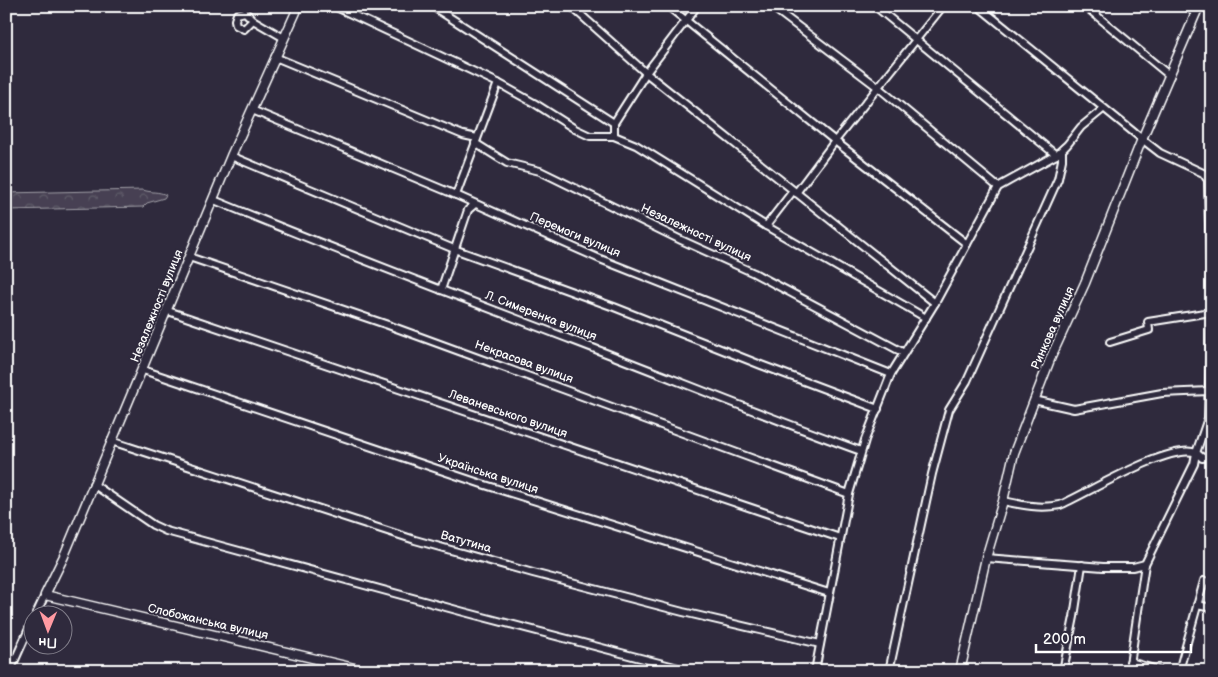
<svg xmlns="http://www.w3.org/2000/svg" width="1218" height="677" font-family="'Balsamiq Sans',sans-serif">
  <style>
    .forest { fill: url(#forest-crowns); stroke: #a2a0a8 }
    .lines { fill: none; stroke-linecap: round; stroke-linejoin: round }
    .minor-casing { stroke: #fff; stroke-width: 10 }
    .major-casing { stroke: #fff; stroke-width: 11 }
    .minor { stroke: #2f2a3d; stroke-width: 6 }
    .major { stroke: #2f2a3d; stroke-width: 8 }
    .labels { text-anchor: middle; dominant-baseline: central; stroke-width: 4; stroke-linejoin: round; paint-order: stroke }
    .street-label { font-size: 12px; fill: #fff; stroke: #2f2a3d }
  </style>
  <defs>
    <pattern id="forest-crowns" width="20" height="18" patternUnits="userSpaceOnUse" patternTransform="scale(1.25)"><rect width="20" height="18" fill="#464152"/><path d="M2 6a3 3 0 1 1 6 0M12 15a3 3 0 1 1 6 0" fill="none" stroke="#625e6c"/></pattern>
  </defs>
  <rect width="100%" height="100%" fill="#2f2a3d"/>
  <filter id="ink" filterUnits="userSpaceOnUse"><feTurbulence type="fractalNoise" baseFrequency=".02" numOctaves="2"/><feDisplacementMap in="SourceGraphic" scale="10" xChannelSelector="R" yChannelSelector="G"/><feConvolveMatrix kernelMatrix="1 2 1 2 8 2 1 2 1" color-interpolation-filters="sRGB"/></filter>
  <g filter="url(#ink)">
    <path class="forest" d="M143 190C151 193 159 191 166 195L164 198 147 203 143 207 6 210V193Z"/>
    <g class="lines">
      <g class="minor-casing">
        <g id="minor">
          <polyline points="334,6 498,83 534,103 575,129 590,136 614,136 636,145 766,226 926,318"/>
          <polyline points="432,6 614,123"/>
          <polyline points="571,6 646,73 935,303"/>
          <polyline points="668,6 835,141 967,244"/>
          <polyline points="771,6 879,88 998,187"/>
          <polyline points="875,6 1056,155"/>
          <polyline points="978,6 1142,139 1160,153 1203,173 1208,180 1211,312 1208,418 1196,453 1194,464 1145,564 1129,671"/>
          <polyline points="1085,6 1170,76"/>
          <polyline points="1187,6 1196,14"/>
          <polyline points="253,20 244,29 236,25 235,20 237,14 245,12 253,20 284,38"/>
          <polyline points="275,57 463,135 477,138"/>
          <polyline points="252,110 456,195 600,259 891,374"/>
          <polyline points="614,136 614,123 646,73 697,6"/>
          <polyline points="475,143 507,163 540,171 681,240 754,273 904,353"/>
          <polyline points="231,156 454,249 614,307 761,365 878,409"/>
          <polyline points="796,193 835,141 943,6"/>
          <polyline points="456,195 498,83"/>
          <path d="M214 200C332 249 452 294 572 340 669 377 764 416 861 451"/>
          <polyline points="766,226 793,191"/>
          <polyline points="189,257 388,325 849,494"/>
          <polyline points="441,290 468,210 475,204"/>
          <polyline points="168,311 840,538"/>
          <polyline points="1110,342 1149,330 1148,322 1211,312"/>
          <polyline points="143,370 482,484 829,593"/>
          <polyline points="1034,400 1074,409 1162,393 1209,391"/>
          <polyline points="111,441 415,540 533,573 683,612 820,644"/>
          <polyline points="93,484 153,525 166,531 464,612 690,671"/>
          <path d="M1003 501C1022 505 1040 509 1060 505 1086 494 1171 442 1196 453 1198 454 1200 456 1202 458L1212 457"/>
          <polyline points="986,558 1103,567 1133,567 1145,564"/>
          <polyline points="1197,605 1212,608"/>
          <polyline points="36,614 45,595"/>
          <polyline points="1130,662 1161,671"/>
          <polyline points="10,671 32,622"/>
          <polyline points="815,671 849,494 865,440 891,374 935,303 998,187 1056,155 1067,145 1081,127 1103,109"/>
          <polyline points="889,671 932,474 949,410 967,381 1058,179 1062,160 1062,150 1064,148"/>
          <polyline points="1063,671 1074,617 1082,565"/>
          <polyline points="1179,671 1204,581 1212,582"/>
        </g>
      </g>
      <g class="major-casing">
        <g id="major">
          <polyline points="297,6 296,12 231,156 64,556 45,595 367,671"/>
          <polyline points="960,671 986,558 1003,501 1014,453 1051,357 1085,283 1142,139 1199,6"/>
        </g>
      </g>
      <use href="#minor" class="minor"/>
      <use href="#major" class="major"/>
    </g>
  </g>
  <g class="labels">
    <g class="street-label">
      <text transform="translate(696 233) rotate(25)">Незалежності вулиця</text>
      <text transform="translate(575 235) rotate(23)">Перемоги вулиця</text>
      <text transform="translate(157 306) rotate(-68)">Незалежності вулиця</text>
      <text transform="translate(541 316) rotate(21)">Л. Симеренка вулиця</text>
      <text transform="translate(1053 328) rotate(-66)">Ринкова вулиця</text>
      <text transform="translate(524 362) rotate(20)">Некрасова вулиця</text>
      <text transform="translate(508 414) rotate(19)">Леваневського вулиця</text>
      <text transform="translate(488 474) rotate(18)">Українська вулиця</text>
      <text transform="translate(466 542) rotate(16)">Ватутина</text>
      <text transform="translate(208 622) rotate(13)">Слобожанська вулиця</text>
    </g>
  </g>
  <rect width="1218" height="677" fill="none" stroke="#2f2a3d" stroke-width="25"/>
  <rect x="12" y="12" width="1193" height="652" fill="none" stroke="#fff" stroke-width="2" filter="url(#ink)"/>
  <g transform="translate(48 630) rotate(181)"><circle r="24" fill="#2f2a3d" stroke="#827f8b"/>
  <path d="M0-4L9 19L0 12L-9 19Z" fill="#ff9aa2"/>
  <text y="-8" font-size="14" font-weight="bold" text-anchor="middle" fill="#ffffff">Пн</text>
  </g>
  <path d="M1036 644v8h155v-8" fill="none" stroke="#ffffff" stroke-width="2.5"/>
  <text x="1043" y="644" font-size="15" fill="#ffffff" stroke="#2f2a3d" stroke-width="4" paint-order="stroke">200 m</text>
</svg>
